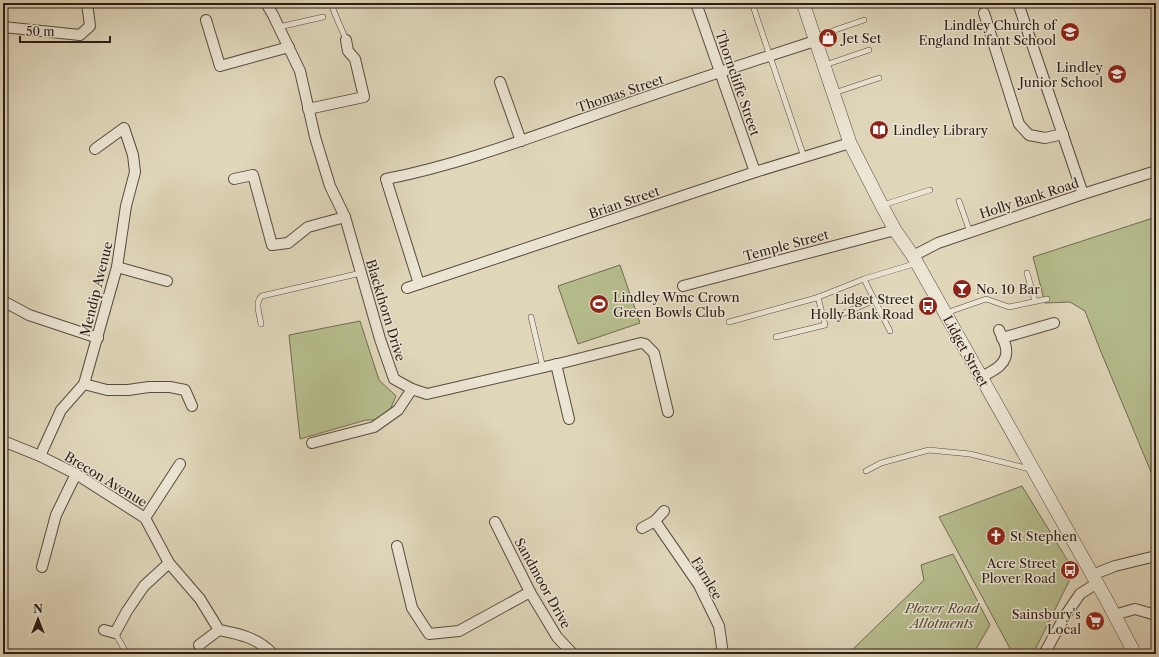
<svg xmlns="http://www.w3.org/2000/svg" width="1159" height="657" font-family="'Libre Caslon Text',serif">
  <style>
    .green { fill: #b6bd8d; stroke: #706c51 }
    .lines { fill: none; stroke-linecap: round; stroke-linejoin: round }
    .service-casing { stroke: #584b3e; stroke-width: 6 }
    .minor-casing { stroke: #584b3e; stroke-width: 12 }
    .tertiary-casing { stroke: #584b3e; stroke-width: 14 }
    .service { stroke: #ebe5d3; stroke-width: 5 }
    .minor { stroke: #ebe5d3; stroke-width: 10 }
    .tertiary { stroke: #ebe5d3; stroke-width: 13 }
    .labels { text-anchor: middle; dominant-baseline: central; stroke-width: 3; stroke-linejoin: round; paint-order: stroke }
    .poi-label { font-size: 13px; fill: #2b1c15; stroke: #ebe5d3; text-anchor: end }
    .street-label { font-size: 13px; fill: #2b1c15; stroke: #ebe5d3 }
    .park-label { font-size: 13px; font-style: italic; fill: #554c39; stroke: #ebe5d3 }
  </style>
  <rect width="100%" height="100%" fill="#e0d7bb"/>
  <filter id="stains"><feTurbulence type="fractalNoise" baseFrequency=".005" numOctaves="4"/><feColorMatrix values="0 0 0 0 .2 0 0 0 0 .09 0 0 0 0 .02 0 0 0 .5 -.17"/></filter>
  <radialGradient id="worn" r=".72"><stop offset=".6" stop-color="#630" stop-opacity="0"/><stop offset="1" stop-color="#630" stop-opacity=".3"/></radialGradient>
  <g class="green">
    <polygon points="1156,217 1156,484 1099,347 1085,311 1070,302 1045,303 1033,257"/>
    <polygon points="620,265 640,323 578,344 558,286"/>
    <polygon points="360,321 379,380 396,396 390,410 378,420 366,420 300,439 289,335"/>
    <polygon points="1022,486 1074,571 1033,654 1013,654 939,517"/>
    <polygon points="953,554 990,625 973,654 848,654 924,580 921,565"/>
  </g>
  <g class="lines">
    <g class="service-casing">
      <g id="service">
        <path d="M331 3C335 16 341 27 346 40"/>
        <polyline points="752,3 804,157"/>
        <polyline points="279,27 323,17"/>
        <polyline points="815,37 864,20"/>
        <polyline points="825,65 869,50"/>
        <polyline points="834,93 879,78"/>
        <polyline points="959,201 970,232"/>
        <polyline points="883,205 930,190"/>
        <polyline points="1027,273 1035,301"/>
        <polyline points="864,279 890,331"/>
        <polyline points="946,313 986,299 1009,307 1047,299"/>
        <polyline points="531,317 543,368"/>
        <polyline points="835,317 875,300"/>
        <polyline points="729,322 816,298 864,279 917,263"/>
        <path d="M261 324C260 315 254 302 262 296L361 273"/>
        <polyline points="776,337 825,325 818,297"/>
        <polyline points="866,471 881,463 929,450 970,454 1030,469"/>
        <polyline points="115,633 127,654"/>
        <polyline points="199,645 203,654"/>
      </g>
    </g>
    <g class="minor-casing">
      <g id="minor">
        <polyline points="266,3 273,15 300,71 315,137 330,186 345,217 380,339 394,379 412,389 427,394 566,362 641,343 645,344 654,353 668,412"/>
        <polyline points="696,3 755,172"/>
        <polyline points="1018,3 1083,194"/>
        <polyline points="984,13 1019,124 1029,135 1045,138 1063,134"/>
        <polyline points="206,20 220,66 289,47"/>
        <polyline points="3,27 80,35 90,26 87,3"/>
        <polyline points="500,82 521,141"/>
        <polyline points="308,109 364,97 355,59 348,51 346,40"/>
        <polyline points="234,179 253,175 272,245 288,243 308,227 345,217"/>
        <polyline points="913,256 938,243 1083,194 1156,171"/>
        <polyline points="117,267 167,281"/>
        <path d="M419 284 386 179C453 166 518 142 583 119 660 92 737 66 815 41"/>
        <polyline points="683,286 895,230"/>
        <polyline points="407,288 755,172 850,143"/>
        <polyline points="3,301 29,315 98,338"/>
        <polyline points="1002,338 1054,323"/>
        <polyline points="556,364 569,419"/>
        <path d="M981 377C993 371 1009 364 1006 348 1005 342 1001 335 999 330"/>
        <polyline points="84,384 107,390 128,390 149,387 170,387 185,390 192,406"/>
        <path d="M3 441 40 456 76 474 145 518 169 563 200 599 219 630C240 634 258 638 273 654"/>
        <polyline points="312,443 374,427 398,410 412,389"/>
        <polyline points="40,456 61,410 84,384 117,267 126,206 135,172 133,155 124,128 95,149"/>
        <polyline points="664,511 655,521 699,585 719,626 723,654"/>
        <polyline points="145,518 180,464"/>
        <polyline points="495,522 530,592 557,637 573,654"/>
        <polyline points="642,528 655,521"/>
        <polyline points="397,546 412,608 429,634 459,631 530,592"/>
        <polyline points="42,567 56,515 76,474"/>
        <polyline points="1092,575 1115,566 1156,556"/>
        <polyline points="1114,615 1135,609 1156,615"/>
        <polyline points="104,630 115,633 127,611 144,586 169,563"/>
        <polyline points="199,645 219,630"/>
        <polyline points="1044,654 1065,616 1080,594 1097,583"/>
      </g>
    </g>
    <g class="tertiary-casing">
      <polyline id="tertiary" points="803,3 850,143 882,206 895,230 913,256 1106,599 1135,654"/>
    </g>
    <use href="#service" class="service"/>
    <use href="#minor" class="minor"/>
    <use href="#tertiary" class="tertiary"/>
  </g>
  <defs>
    <g id="school-disc" transform="scale(1)"><circle r="9.5" fill="#8f2418" stroke="#ebe5d3"/><path d="M0-5L7-2L0 1L-7-2ZM-4 1L0 2.5L4 1V4Q0 6-4 4Z" fill="#fff"/></g>
    <g id="shop-disc" transform="scale(1)"><circle r="9.5" fill="#8f2418" stroke="#ebe5d3"/><path d="M-5-2.5h2.3a2.7 3.5 0 0 1 5.4 0H5L5.5 6h-11ZM-1.5-2.5h3a1.5 2.3 0 0 0-3 0Z" fill="#fff"/></g>
    <g id="library-disc" transform="scale(1)"><circle r="9.5" fill="#8f2418" stroke="#ebe5d3"/><path d="M-6-4Q-3-5.5-.7-3.5V5Q-3 3-6 4ZM6-4Q3-5.5 .7-3.5V5Q3 3 6 4Z" fill="#fff"/></g>
    <g id="bar-disc" transform="scale(1)"><circle r="9.5" fill="#8f2418" stroke="#ebe5d3"/><path d="M-6-5H6L.8 .8V4.5H3.5V6h-7V4.5H-.8V.8Z" fill="#fff"/></g>
    <g id="stadium-disc" transform="scale(1)"><circle r="9.5" fill="#8f2418" stroke="#ebe5d3"/><path d="M0-5a6.5 5 0 1 0 0 10a6.5 5 0 1 0 0-10ZM-3.5-1.8h7v3.6h-7Z" fill="#fff"/></g>
    <g id="bus-disc" transform="scale(1)"><circle r="9.5" fill="#8f2418" stroke="#ebe5d3"/><path d="M-5-6H5V4H4V6H2V4H-2V6H-4V4H-5ZM-3.5-4V0h7V-4ZM-3.5 1.2v1.5H-2V1.2ZM2 1.2v1.5H3.5V1.2Z" fill="#fff"/></g>
    <g id="church-disc" transform="scale(1)"><circle r="9.5" fill="#8f2418" stroke="#ebe5d3"/><path d="M-1.2-6h2.4v3.5h3.3v2.4h-3.3V6h-2.4V-.1h-3.3v-2.4h3.3Z" fill="#fff"/></g>
    <g id="supermarket-disc" transform="scale(1)"><circle r="9.5" fill="#8f2418" stroke="#ebe5d3"/><path d="M-6-5.5h2.5l.6 2H6L4.5 2H-2.5L-4.4-4H-6ZM-1.5 3.2a1.3 1.3 0 1 0 .1 0ZM3 3.2a1.3 1.3 0 1 0 .1 0Z" fill="#fff"/></g>
  </defs>
  <g fill-rule="evenodd">
    <use href="#school-disc" x="1070" y="32"/>
    <use href="#shop-disc" x="828" y="38"/>
    <use href="#school-disc" x="1117" y="74"/>
    <use href="#library-disc" x="879" y="130"/>
    <use href="#bar-disc" x="962" y="289"/>
    <use href="#stadium-disc" x="599" y="304"/>
    <use href="#bus-disc" x="928" y="306"/>
    <use href="#church-disc" x="996" y="536"/>
    <use href="#bus-disc" x="1070" y="570"/>
    <use href="#supermarket-disc" x="1095" y="621"/>
  </g>
  <g class="labels">
    <g class="poi-label">
      <text x="1056" y="25">Lindley Church of<tspan x="1056" dy="15">England Infant School</tspan></text>
      <text x="842" y="38" text-anchor="start">Jet Set</text>
      <text x="1103" y="67">Lindley<tspan x="1103" dy="15">Junior School</tspan></text>
      <text x="893" y="130" text-anchor="start">Lindley Library</text>
      <text x="976" y="289" text-anchor="start">No. 10 Bar</text>
      <text x="613" y="297" text-anchor="start">Lindley Wmc Crown<tspan x="613" dy="15">Green Bowls Club</tspan></text>
      <text x="914" y="299">Lidget Street<tspan x="914" dy="15">Holly Bank Road</tspan></text>
      <text x="1010" y="536" text-anchor="start">St Stephen</text>
      <text x="1056" y="563">Acre Street<tspan x="1056" dy="15">Plover Road</tspan></text>
      <text x="1081" y="614">Sainsbury's<tspan x="1081" dy="15">Local</tspan></text>
    </g>
    <g class="street-label">
      <text transform="translate(738 83) rotate(71)">Thorncliffe Street</text>
      <text transform="translate(620 93) rotate(-19)">Thomas Street</text>
      <text transform="translate(1029 198) rotate(-18)">Holly Bank Road</text>
      <text transform="translate(624 202) rotate(-19)">Brian Street</text>
      <text transform="translate(786 245) rotate(-15)">Temple Street</text>
      <text transform="translate(96 289) rotate(-76)">Mendip Avenue</text>
      <text transform="translate(386 310) rotate(73)">Blackthorn Drive</text>
      <text transform="translate(966 351) rotate(61)">Lidget Street</text>
      <text transform="translate(106 479) rotate(31)">Brecon Avenue</text>
      <text transform="translate(707 578) rotate(59)">Farnlee</text>
      <text transform="translate(543 583) rotate(61)">Sandmoor Drive</text>
    </g>
    <g class="park-label">
      <text x="942" y="608">Plover Road<tspan x="942" dy="15">Allotments</tspan></text>
    </g>
  </g>
  <rect width="1159" height="657" fill="none" stroke="#e0d7bb" stroke-width="16"/>
  <rect x="4" y="4" width="1151" height="649" fill="none" stroke="#2b1c15" stroke-width="2"/>
  <rect x="8" y="8" width="1143" height="641" fill="none" stroke="#2b1c15"/>
  <g transform="translate(38 619)" stroke="#ebe5d3" stroke-width="3" paint-order="stroke">
  <path d="M0-3L7 15L0 10L-7 15Z" fill="#2b1c15"/>
  <text y="-6" font-size="11" font-weight="bold" text-anchor="middle" fill="#2b1c15">N</text>
  </g>
  <path d="M20 36v6h90v-6" fill="none" stroke="#2b1c15" stroke-width="2"/>
  <text x="26" y="36" font-size="12" fill="#2b1c15" stroke="#ebe5d3" stroke-width="3" paint-order="stroke">50 m</text>
  <rect width="100%" height="100%" filter="url(#stains)"/>
  <rect width="100%" height="100%" fill="url(#worn)"/>
</svg>
